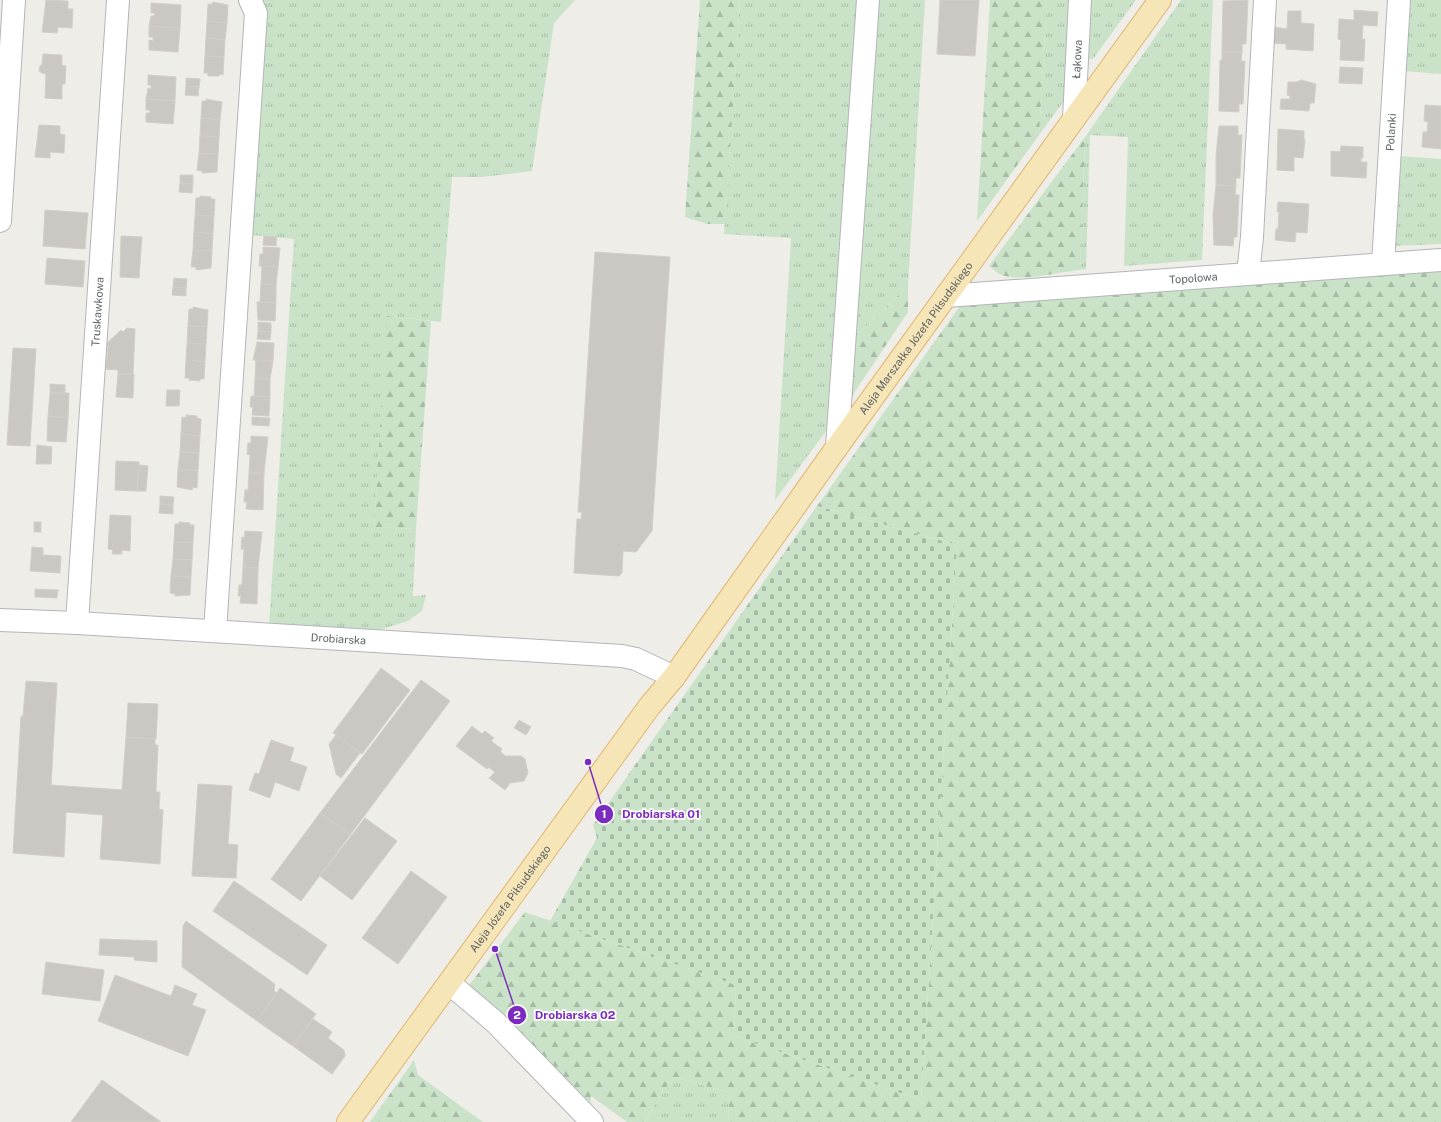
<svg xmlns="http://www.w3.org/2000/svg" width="1441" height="1122" font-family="'Public Sans',sans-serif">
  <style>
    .grass { fill: url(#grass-tufts) }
    .forest { fill: url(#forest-firs) }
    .cemetery { fill: url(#cemetery-stones) }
    .building { fill: #cbc8c4; stroke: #d3cec7 }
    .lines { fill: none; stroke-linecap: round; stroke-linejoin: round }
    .minor-casing { stroke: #b3b5b8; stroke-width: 24 }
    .major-casing { stroke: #e1b56f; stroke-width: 24 }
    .minor { stroke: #fff; stroke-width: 22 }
    .major { stroke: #f6e5b6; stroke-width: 22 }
    .labels { text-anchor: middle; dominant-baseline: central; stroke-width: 3.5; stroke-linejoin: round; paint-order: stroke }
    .street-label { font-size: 11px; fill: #5f6366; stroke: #fff }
    .leader { fill: none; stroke: #7b2cbf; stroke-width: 1.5 }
    .callout-dot { fill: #7b2cbf; stroke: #fff; stroke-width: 1.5 }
    .mark-label { font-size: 12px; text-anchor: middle; font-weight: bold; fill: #fff }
    .callout-label { font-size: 12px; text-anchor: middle; font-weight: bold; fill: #7b2cbf; stroke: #fff; stroke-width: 3.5; stroke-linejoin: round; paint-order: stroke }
  </style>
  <defs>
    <pattern id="grass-tufts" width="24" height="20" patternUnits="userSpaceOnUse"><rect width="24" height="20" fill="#cae3c8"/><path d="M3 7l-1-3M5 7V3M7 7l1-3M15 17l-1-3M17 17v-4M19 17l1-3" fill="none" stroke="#a7bca6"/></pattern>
    <pattern id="forest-firs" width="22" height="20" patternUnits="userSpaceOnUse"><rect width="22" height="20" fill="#cae3c8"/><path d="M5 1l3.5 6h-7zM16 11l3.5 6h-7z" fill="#a7bca6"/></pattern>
    <pattern id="cemetery-stones" width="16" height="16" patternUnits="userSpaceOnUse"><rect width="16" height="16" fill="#cae3c8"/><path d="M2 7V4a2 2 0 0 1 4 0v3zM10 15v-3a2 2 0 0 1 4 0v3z" fill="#a7bca6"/></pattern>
  </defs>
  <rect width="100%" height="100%" fill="#efede8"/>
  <g class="grass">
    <polygon points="263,0 575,0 554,23 532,171 482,177 452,177 441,322 388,316 374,527 416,529 413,596 426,595 422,611 408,621 366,634 269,626 294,239 251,235"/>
    <polygon points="740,0 860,0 835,419 775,500 791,238 724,234"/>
    <polygon points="872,0 925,0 908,286 847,345"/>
    <polygon points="1047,0 1074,0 1069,94 1039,135"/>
    <polygon points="1086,0 1136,0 1093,59 1083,58"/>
    <polygon points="1181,0 1213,0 1202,260 1124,266 1128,137 1090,135 1086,269 1080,270 1085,137"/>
    <polygon points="1408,0 1441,0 1441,74 1403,71"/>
    <polygon points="1398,156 1441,159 1441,244 1392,246"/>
    <polygon points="673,1077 730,1093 728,1122 644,1122"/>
  </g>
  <g class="forest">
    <polygon points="700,0 740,0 725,224 707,224 685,217"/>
    <polygon points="990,0 1047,0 1039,135 977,221"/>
    <path d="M1085 137 1080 270C1058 272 1019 283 999 274 996 272 992 268 989 266Z"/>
    <polygon points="1441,270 1441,1122 728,1122 730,1093 673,1077 644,1122 627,1122 591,1096 590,1105 467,988 525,912 736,985 734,1036 921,1100 957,545 817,506 960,306"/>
    <polygon points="908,286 908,312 844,408 847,345"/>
    <polygon points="387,316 431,321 416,529 374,527"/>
    <polygon points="414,1060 418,1075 483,1122 370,1122"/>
  </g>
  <polygon class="cemetery" points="817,506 957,545 921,1100 734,1036 736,985 550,921 597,838 593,825"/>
  <g class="building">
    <polygon points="46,0 68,1 68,9 73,9 72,28 58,27 57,33 42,32"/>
    <polygon points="940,0 979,0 975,56 937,54"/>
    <polygon points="1248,0 1246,44 1242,44 1242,52 1222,52 1223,1"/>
    <polygon points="213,2 228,5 227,23 207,21 208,4 212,4"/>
    <polygon points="151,3 181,5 180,28 149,26 151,16 154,16 155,13 151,13"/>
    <polygon points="1354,10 1378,12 1377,26 1363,25 1362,39 1365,39 1364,61 1340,60 1341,40 1338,39 1339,19 1354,20"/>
    <polygon points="1288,11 1301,11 1301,23 1314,24 1313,51 1286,49 1286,44 1273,43 1274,27 1287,29"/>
    <polygon points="207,21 227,23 225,40 206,38"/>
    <polygon points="149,26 180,28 178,52 149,50 149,40 153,41 153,37 149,37"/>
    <polygon points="206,38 225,40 224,57 205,56"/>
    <polygon points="1222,52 1242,52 1241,61 1245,61 1243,104 1239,104 1239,112 1219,111 1220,60 1222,60"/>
    <polygon points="43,54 62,55 62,65 66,66 65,84 62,84 62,99 45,98 46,74 42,73 39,71 40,66 42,64"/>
    <polygon points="205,56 224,57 223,75 219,74 219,76 208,76 208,73 204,73"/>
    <polygon points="1340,67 1363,68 1362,84 1339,83"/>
    <polygon points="148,75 176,77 175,101 146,99 148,88 151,89 151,85 148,85"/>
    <polygon points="186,78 200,79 199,87 186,86"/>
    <polygon points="1301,80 1316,84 1314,103 1310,103 1309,111 1280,109 1281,99 1290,99 1290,96 1287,95 1288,82 1296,82"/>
    <polygon points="186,86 199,87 198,96 185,95"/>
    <polygon points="146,99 175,101 173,124 146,122 146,113 150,113 150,110 146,110"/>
    <polygon points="206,99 222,102 220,120 201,118 202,101 206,101"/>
    <polygon points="1425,105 1441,106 1441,149 1422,147 1423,132 1427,132 1428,122 1424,121"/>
    <polygon points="201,118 220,120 219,137 200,136"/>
    <polygon points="39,125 60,126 60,134 65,135 64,153 50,152 50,158 35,157"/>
    <polygon points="1219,126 1238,126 1238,135 1242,135 1240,178 1236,178 1236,186 1216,185 1216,156"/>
    <polygon points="1278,129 1304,131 1304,140 1305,140 1303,158 1294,157 1294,171 1277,170"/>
    <polygon points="200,136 219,137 218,154 199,153"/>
    <polygon points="1341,146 1363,147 1363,158 1361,158 1361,162 1367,162 1366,178 1331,176 1331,151 1340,152"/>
    <polygon points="199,153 218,154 217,172 202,173 202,171 197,170"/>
    <polygon points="180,175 193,175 193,184 180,183"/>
    <polygon points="180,183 193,184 192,193 179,192"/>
    <polygon points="1216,185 1236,186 1235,195 1239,195 1237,237 1234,237 1233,246 1214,245 1213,215"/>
    <polygon points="200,196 211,197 211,199 215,199 214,216 195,215 196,198 200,198"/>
    <polygon points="1278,202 1309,204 1307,233 1296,232 1295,242 1275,240 1276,229 1278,229 1279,212 1277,212"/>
    <polygon points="45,210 88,213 85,249 43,246"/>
    <polygon points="195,215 214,216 213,234 194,232"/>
    <polygon points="194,232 213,234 212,251 193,250"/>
    <polygon points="121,236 142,237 139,278 120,277"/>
    <polygon points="264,236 277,237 276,246 263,245"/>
    <polygon points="263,247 280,248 278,267 259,266 260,254 263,254"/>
    <polygon points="193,250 212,251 211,268 196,270 196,267 191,267"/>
    <polygon points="595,252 670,257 652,531 636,552 623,551 622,573 619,576 574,573 577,519 581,519 582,512 578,512"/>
    <polygon points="47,258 85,261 83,287 45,284"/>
    <polygon points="262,266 278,267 276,285 261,284"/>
    <polygon points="174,278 187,279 186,288 173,287"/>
    <polygon points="261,284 276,285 276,303 260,302"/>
    <polygon points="173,287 186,288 186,296 172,295"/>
    <polygon points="257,302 276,303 275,321 258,320"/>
    <polygon points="193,307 208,310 207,327 188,326 189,309 193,309"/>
    <polygon points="258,322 271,323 271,332 258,331"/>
    <polygon points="188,326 207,327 206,344 187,343"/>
    <polygon points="127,328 135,329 133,375 118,374 118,370 106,369 108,346 106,344 121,330 123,332"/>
    <polygon points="258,331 271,332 270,340 257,339"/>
    <polygon points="257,342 274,343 273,361 253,360"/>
    <polygon points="187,343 206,344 205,362 186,360"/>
    <polygon points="13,348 36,349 30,446 7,445"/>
    <polygon points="186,360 205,362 204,379 200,379 200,381 189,380 189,378 185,378"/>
    <polygon points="256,360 273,361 270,379 255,378"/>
    <polygon points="118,374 134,374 133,398 116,397"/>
    <polygon points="255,378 270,379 270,397 254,396"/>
    <polygon points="50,384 65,385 65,393 50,393"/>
    <polygon points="167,390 180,390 179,406 166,406"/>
    <polygon points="50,393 69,393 68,418 48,416"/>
    <polygon points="251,396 270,397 269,416 252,415 253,407 250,407"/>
    <polygon points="186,415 197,416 197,418 201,419 200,436 181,434 182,417 186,418"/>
    <polygon points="48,416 68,418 66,442 47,441"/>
    <polygon points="252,417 270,418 269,426 252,425"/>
    <polygon points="181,434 200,436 199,453 180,452"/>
    <polygon points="251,436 268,437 264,473 249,473 250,455 247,454 248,443 251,443"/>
    <polygon points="37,445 52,447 51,464 36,464"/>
    <polygon points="180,452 199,453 198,471 178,469"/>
    <polygon points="116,461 139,462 137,491 115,490"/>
    <polygon points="139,465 148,466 146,491 137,491"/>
    <polygon points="178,469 198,471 197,488 193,487 192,490 177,487"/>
    <polygon points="249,473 264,473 263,510 246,509 247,502 244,502 245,490 248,490"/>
    <polygon points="160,496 174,497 173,505 160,504"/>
    <polygon points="160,504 173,505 173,514 159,513"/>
    <polygon points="110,515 131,516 130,551 122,550 122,554 112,554 113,550 108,549"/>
    <rect x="34" y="522" width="7" height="10"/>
    <polygon points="179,522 190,523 190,525 194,525 193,543 174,542 175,524 179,524"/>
    <polygon points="245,531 262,532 258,568 243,567 244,549 241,549 242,537 244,538"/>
    <polygon points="174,542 193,543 192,560 173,559"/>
    <polygon points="32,547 43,548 43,555 61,556 60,573 30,571"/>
    <polygon points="173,559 192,560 191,577 171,576"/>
    <polygon points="243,567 258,568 257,604 240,603 241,596 238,596 239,585 242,585"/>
    <polygon points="171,576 191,577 190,595 175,596 175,594 170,593"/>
    <polygon points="35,589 58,590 57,598 35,597"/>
    <polygon points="381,668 410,690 362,754 333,733"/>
    <polygon points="421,680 450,701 350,835 320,813"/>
    <polygon points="26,681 57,683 51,785 122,790 126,737 155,739 155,745 158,745 156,792 160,792 159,809 163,810 160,864 100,859 103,815 66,812 64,857 13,853 21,716 23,716"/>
    <polygon points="128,703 158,704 156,739 126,737"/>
    <polygon points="519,720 531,727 526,735 514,728"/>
    <polygon points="472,726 482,734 485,731 494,738 491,741 502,749 500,752 506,756 521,756 525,759 528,773 524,781 510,783 505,790 489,778 495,772 488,767 487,769 456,746"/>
    <polygon points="336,735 360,753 341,778 336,774 329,744"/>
    <polygon points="271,740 294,748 290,761 307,767 299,791 275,782 270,798 249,790 255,773 259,774"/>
    <polygon points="198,784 232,786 228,844 238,845 236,878 192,876"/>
    <polygon points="320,813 350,835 301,901 271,879"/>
    <polygon points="365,818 397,841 352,900 320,876"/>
    <polygon points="411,871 447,897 398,964 362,938"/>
    <polygon points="234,881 327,945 307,975 213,911"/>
    <polygon points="186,921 275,984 274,991 277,993 257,1021 182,967 183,926"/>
    <polygon points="100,939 157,941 157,962 134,960 135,957 99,955"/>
    <polygon points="46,962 104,970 100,1001 42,994"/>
    <polygon points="115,975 171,996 175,985 197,994 192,1005 206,1010 188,1056 98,1021"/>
    <polygon points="280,988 316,1014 293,1046 257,1021"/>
    <polygon points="313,1019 332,1032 328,1038 344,1050 345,1056 332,1074 293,1046"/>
    <polygon points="102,1080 161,1122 71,1122"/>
  </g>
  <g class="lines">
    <g class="minor-casing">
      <g id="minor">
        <path id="s1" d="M1074 119 1080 0"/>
        <polyline points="0,221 14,0"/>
        <path id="s2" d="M1383 264 1399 0"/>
        <polyline points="1248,274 1252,237 1265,0"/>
        <path id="s3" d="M946 296 1441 260"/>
        <polyline points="837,447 868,0"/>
        <path id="s4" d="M0 620 77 623 622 656 636 659 674 677"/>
        <path id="s5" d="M77 623 118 0"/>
        <polyline points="215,631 256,13 250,0"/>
        <polyline points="449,983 495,1022 592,1122"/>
      </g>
    </g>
    <g class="major-casing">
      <g id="major">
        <path id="s6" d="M348 1122 649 707 674 677 837 447 1160 0"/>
      </g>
    </g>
    <use href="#minor" class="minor"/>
    <use href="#major" class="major"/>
  </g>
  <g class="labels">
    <g class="street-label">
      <text stroke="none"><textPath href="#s1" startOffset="60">Łąkowa</textPath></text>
      <text stroke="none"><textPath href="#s2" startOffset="132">Polanki</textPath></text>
      <text stroke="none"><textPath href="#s3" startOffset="248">Topolowa</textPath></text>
      <text stroke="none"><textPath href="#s5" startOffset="312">Truskawkowa</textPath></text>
      <text stroke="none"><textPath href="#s6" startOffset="968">Aleja Marszałka Józefa Piłsudskiego</textPath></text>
      <text stroke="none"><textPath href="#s4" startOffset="339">Drobiarska</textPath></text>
      <text stroke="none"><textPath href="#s6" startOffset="276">Aleja Józefa Piłsudskiego</textPath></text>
    </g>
  </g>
  <path class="leader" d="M588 762L604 814M495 949L517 1015"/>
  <g class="callout-dot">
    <circle cx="588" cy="762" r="4"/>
    <circle cx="495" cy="949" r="4"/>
    <circle cx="604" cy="814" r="10"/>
    <circle cx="517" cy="1015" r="10"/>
  </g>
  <g class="mark-label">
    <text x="604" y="818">1</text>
    <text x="517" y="1019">2</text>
  </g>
  <g class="callout-label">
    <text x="661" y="818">Drobiarska 01</text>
    <text x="575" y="1019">Drobiarska 02</text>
  </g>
</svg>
